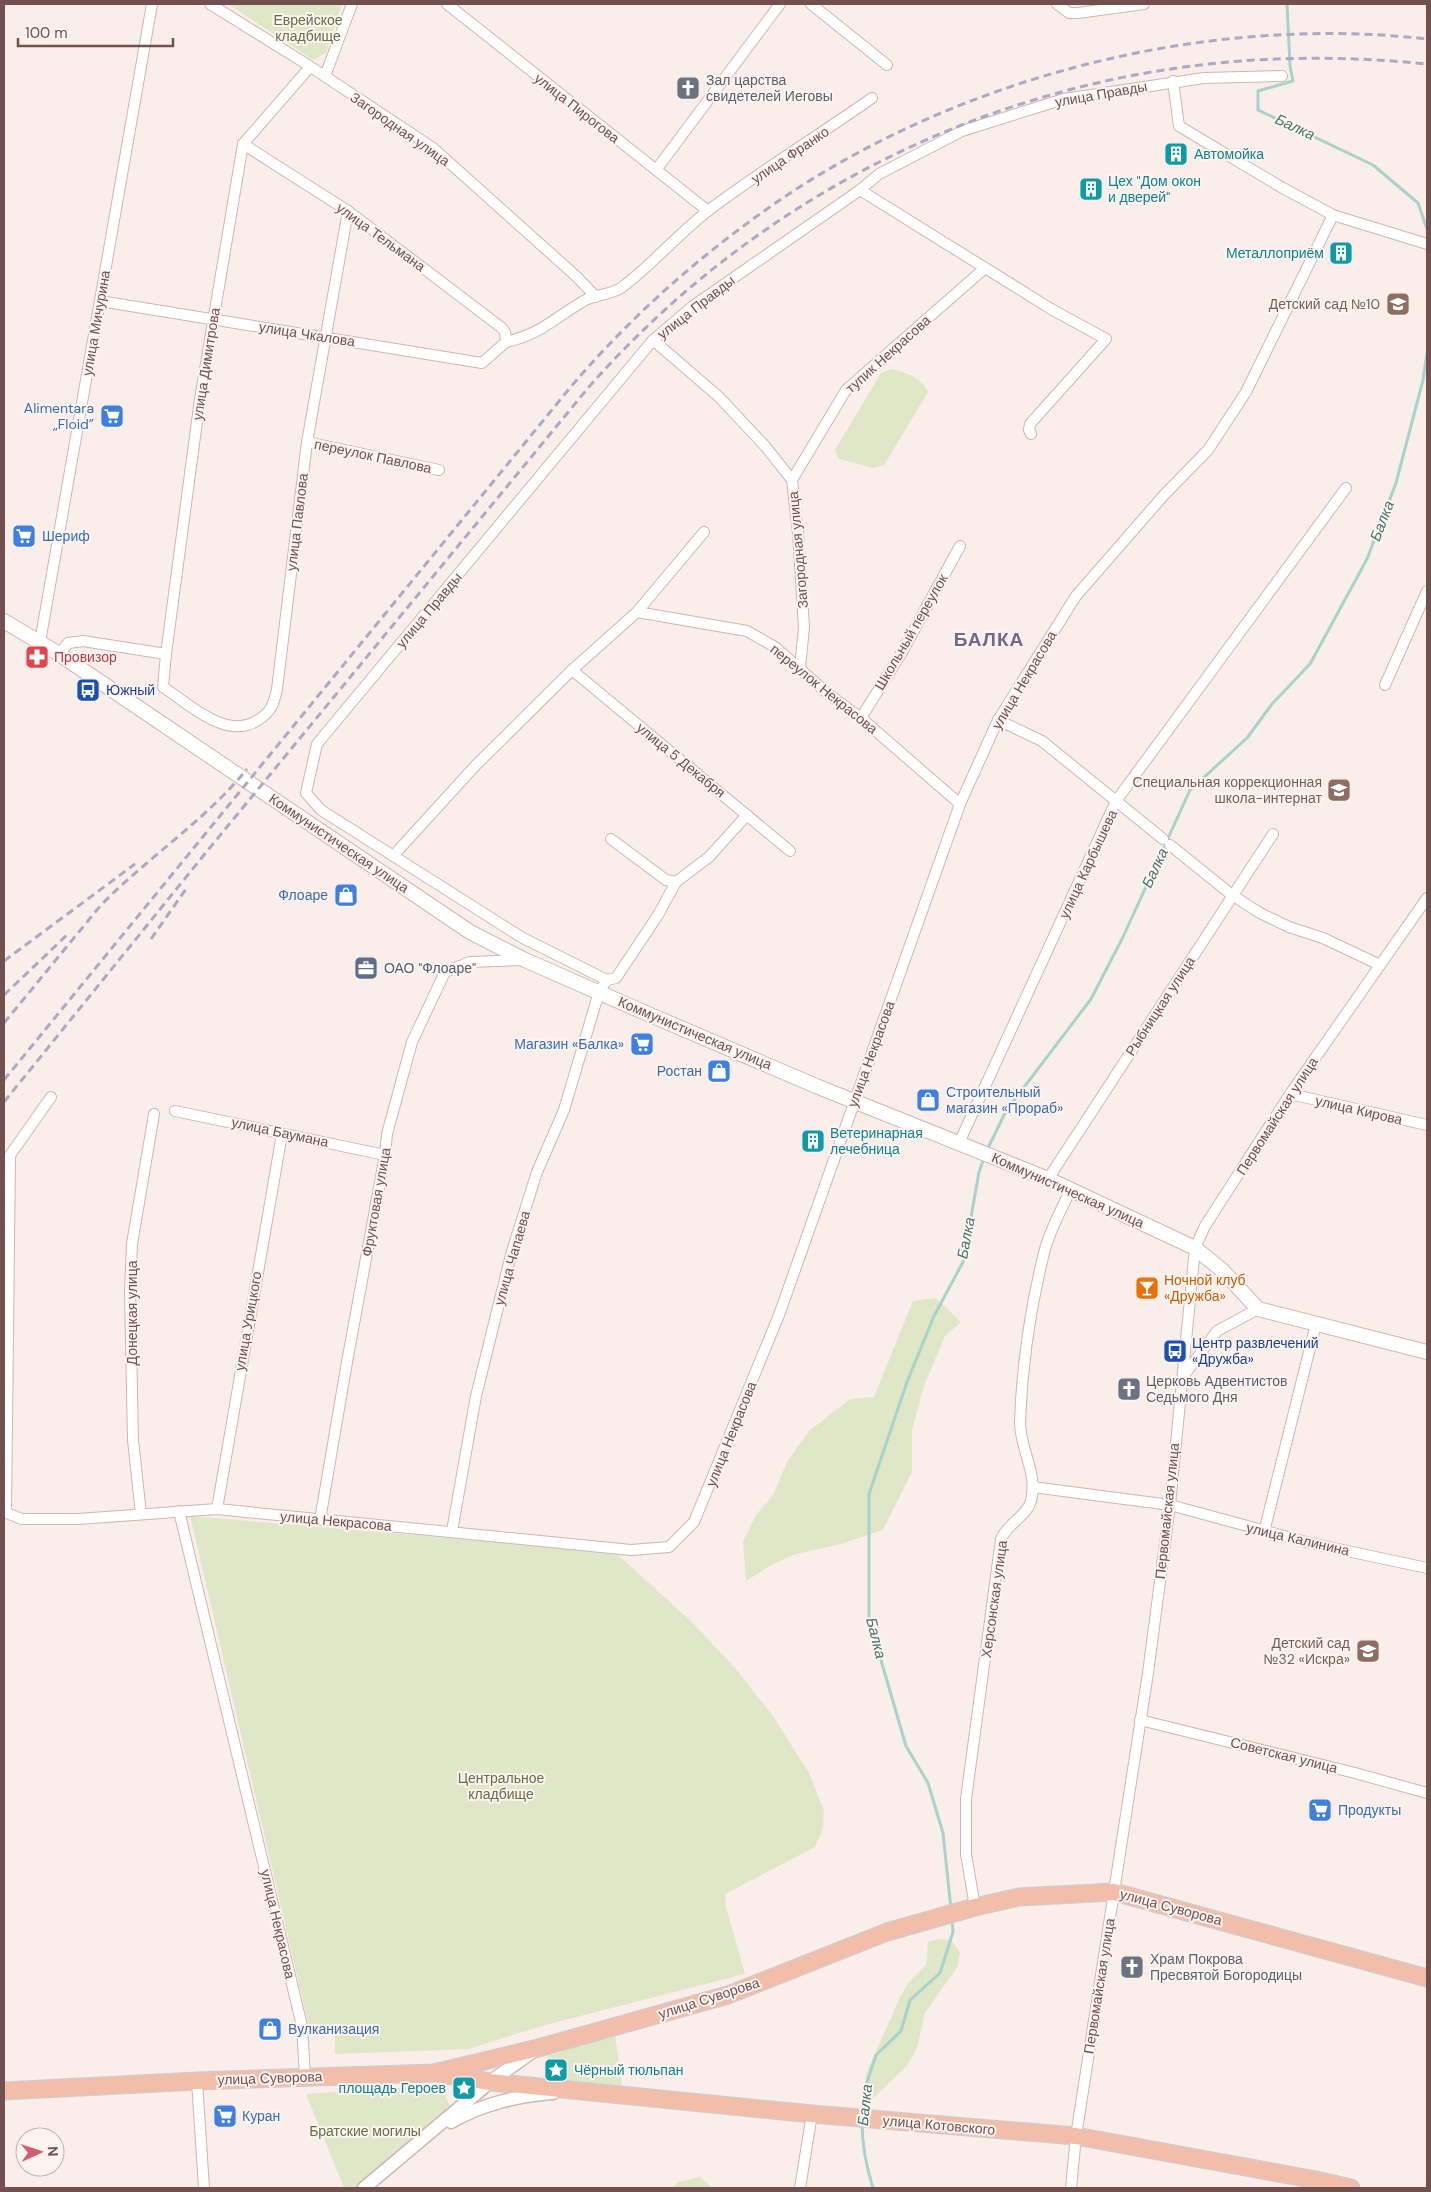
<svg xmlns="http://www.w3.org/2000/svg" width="1431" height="2192" font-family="'DM Sans',sans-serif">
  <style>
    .green { fill: #e0e7c9 }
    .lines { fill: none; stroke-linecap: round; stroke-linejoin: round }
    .stream { stroke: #a7d3ca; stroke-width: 3 }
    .minor-casing { stroke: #ceb6b3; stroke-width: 12 }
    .tertiary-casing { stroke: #ceb6b3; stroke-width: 15 }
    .secondary-casing { stroke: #d3b6b3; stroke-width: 16 }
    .primary-casing { stroke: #d5caca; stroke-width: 19 }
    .minor { stroke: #fff; stroke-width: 10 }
    .tertiary { stroke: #fff; stroke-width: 12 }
    .secondary { stroke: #fff; stroke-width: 14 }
    .primary { stroke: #f2bda9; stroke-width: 16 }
    .rail { stroke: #ada8c4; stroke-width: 3; stroke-dasharray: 8 5; stroke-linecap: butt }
    .labels { text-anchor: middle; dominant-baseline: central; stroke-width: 4; stroke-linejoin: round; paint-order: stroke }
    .park-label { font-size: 14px; fill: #627146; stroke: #fdf3f0 }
    .worship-label { font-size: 14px; fill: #5b616d; stroke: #fdf3f0; text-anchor: start }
    .street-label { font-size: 14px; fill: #725050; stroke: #fdf3f0 }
    .culture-label { font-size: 14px; fill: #0d838f; stroke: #fdf3f0; text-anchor: start }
    .education-label { font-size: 14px; fill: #785e54; stroke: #fdf3f0; text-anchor: end }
    .shop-label { font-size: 14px; fill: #366cbe; stroke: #fdf3f0; text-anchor: start }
    .health-label { font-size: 14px; fill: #be3a42; stroke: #fdf3f0; text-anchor: start }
    .transit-label { font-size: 14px; fill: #164399; stroke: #fdf3f0; text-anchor: start }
    .service-label { font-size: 14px; fill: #4e5e75; stroke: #fdf3f0; text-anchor: start }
    .food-label { font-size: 14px; fill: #c56008; stroke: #fdf3f0; text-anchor: start }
    .water-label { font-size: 15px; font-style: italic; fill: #45766c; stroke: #fdf3f0 }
    .district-label { font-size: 19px; font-weight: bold; letter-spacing: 1px; fill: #74678e; stroke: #fdf3f0 }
  </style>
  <rect width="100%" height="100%" fill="#faeeea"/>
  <g class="green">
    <polygon points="228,4 342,4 326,53 313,60"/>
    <path d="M891 369C907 372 921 378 928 392L884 465 873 468 839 459 835 450 881 373Z"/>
    <polygon points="936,1298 961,1322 945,1336 924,1386 912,1430 912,1472 883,1530 841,1544 796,1554 775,1563 746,1581 743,1542 756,1515 773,1495 787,1462 809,1431 850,1399 874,1397 913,1301"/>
    <polygon points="190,1516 615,1552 693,1623 735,1668 773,1716 809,1773 824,1811 823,1828 815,1847 725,1894 726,1907 745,1974 545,2025 468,2049 335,2054 335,2026 309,2027"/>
    <polygon points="940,1939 951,1940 960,1952 958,1966 925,2013 917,2048 907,2066 871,2100 864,2095 866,2074 901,1995 909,1982 926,1965 928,1942"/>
    <polygon points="615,2034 622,2086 552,2082 548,2077 546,2060 548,2056"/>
    <polygon points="441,2085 453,2113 359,2188 344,2188 306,2094"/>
    <polygon points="700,2177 712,2188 672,2188 678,2182"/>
  </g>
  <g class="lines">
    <g class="stream">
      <polyline points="1287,4 1290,66 1293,81 1258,91 1258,110 1373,165 1418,203 1427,229"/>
      <polyline points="987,1150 1006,1111 1091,999 1123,937 1190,790 1247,738 1272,704 1310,664 1367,559 1396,483 1423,380 1427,353"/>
      <polyline points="951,1909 943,1833 928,1783 906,1746 869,1619 869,1494 907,1382 934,1316 963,1262 979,1172 984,1158"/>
      <polyline points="862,2114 865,2088 876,2055 901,2031 910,2000 940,1973 953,1932 952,1920"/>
      <path d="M862 2122C862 2145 866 2166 873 2188"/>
    </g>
    <g class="minor-casing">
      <g id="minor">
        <polyline points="210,4 308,65 433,148 577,277 596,297"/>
        <polyline points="447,4 708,211"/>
        <polyline points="811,4 887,65"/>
        <polyline points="1057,4 1069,13 1078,13 1144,4"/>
        <path d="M310 67 243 144 200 399 166 654 163 687C189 704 227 741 258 720 271 712 274 704 277 689L307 442 348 211"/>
        <polyline points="325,76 352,4"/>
        <polyline points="1173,81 1179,126 1281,187 1333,215 1427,244"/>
        <polyline points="243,144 348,211 502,328 505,332 506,342"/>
        <polyline points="656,170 780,4"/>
        <polyline points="860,190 1051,309 1106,339 1030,424 1029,430 1031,434"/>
        <polyline points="100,301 482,363 506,342"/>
        <polyline points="653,340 719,397 765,446 792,480 798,533 804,627 800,668"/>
        <path d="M506 342C541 334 553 319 582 302 594 294 608 296 621 288 652 265 678 234 709 210 762 170 818 136 872 98"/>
        <polyline points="307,442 439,470"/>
        <polyline points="792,480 846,390 985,268"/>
        <polyline points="637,612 747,631 775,647 827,693 861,718 960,804"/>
        <polyline points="40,642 152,4"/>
        <polyline points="59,654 68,643 83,641 166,654"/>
        <polyline points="572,670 790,851"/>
        <polyline points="1385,685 1427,591"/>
        <polyline points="861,718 902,652 960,546"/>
        <polyline points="998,720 1042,741 1163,839"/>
        <polyline points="611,839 666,880 676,882 709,857 747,815"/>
        <polyline points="1170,845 1232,895 1260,913 1289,927 1323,938 1380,965"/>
        <polyline points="393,856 476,765 572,670 637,612 704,532"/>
        <polyline points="607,980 616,978 658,915 676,882"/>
        <polyline points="1290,1094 1427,1125"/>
        <polyline points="175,1111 385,1155"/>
        <polyline points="959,1143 1116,801 1346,488"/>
        <polyline points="6,1161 51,1097"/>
        <polyline points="1048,1179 1273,834"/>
        <polyline points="1182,1378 1217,1331 1258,1309"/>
        <polyline points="1033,1487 1170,1505 1310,1543 1427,1568"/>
        <polyline points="217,1509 282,1134"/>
        <polyline points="179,1511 302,2026 305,2076"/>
        <polyline points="4,1512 22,1519 78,1519 217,1509 631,1550 669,1547 694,1522 779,1315 960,804 998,720 1076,596 1164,495 1208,450 1246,392 1333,215"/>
        <polyline points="6,1512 10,1157"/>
        <polyline points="141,1514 133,1440 130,1292 132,1244 154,1114"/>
        <polyline points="320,1520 347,1362 385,1155 387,1134 412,1042 445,972 470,962 524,960"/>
        <polyline points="452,1531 476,1396 512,1251 537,1172 564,1110 599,992 607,980 521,937 321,810 306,793 317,744 653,340 693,306 860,190 879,174 962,131 1064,99 1204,78 1282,76"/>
        <polyline points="1264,1532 1316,1324"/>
        <polyline points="1140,1720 1355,1773 1427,1793"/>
        <path d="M975 1907 966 1854V1799L1001 1539C1007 1524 1027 1516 1031 1501 1038 1472 1020 1450 1020 1422 1022 1365 1031 1304 1045 1249 1051 1228 1062 1208 1071 1189"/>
        <polyline points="197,2081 204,2188"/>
        <polyline points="800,2188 812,2114"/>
        <polyline points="1071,2188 1076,2136 1148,1673 1170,1505 1195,1248 1205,1226 1290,1094 1427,898"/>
      </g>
    </g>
    <g class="tertiary-casing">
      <g id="tertiary">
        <path d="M451 2122C480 2105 519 2095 553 2093"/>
        <polyline points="364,2188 490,2082 532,2052"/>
      </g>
    </g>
    <g class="secondary-casing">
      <polyline id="secondary" points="4,621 59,654 470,932 525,960 648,1014 816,1086 1048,1179 1195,1248 1223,1271 1258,1309 1427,1352"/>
    </g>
    <g class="primary-casing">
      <g id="primary">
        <polyline points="441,2074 490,2082 812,2114 1076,2136 1316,2180 1351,2188"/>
        <polyline points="4,2091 197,2081 434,2073 538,2048 728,1995 887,1932 975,1907 1019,1897 1114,1892 1427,1978"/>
      </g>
    </g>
    <use href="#minor" class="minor"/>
    <use href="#tertiary" class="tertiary"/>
    <use href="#secondary" class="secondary"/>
    <use href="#primary" class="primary"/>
    <g class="rail">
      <polyline points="151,939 188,886"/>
      <polyline points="4,961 135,864"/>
      <polyline points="4,995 69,933"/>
      <path d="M4 1023 101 905C148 857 205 821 247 769"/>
      <path d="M4 1080 569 389C630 317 700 255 777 202 961 76 1206 14 1427 39"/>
      <path d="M4 1102 208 850 588 388C763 189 1011 69 1277 59 1327 57 1377 59 1427 64"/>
    </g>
  </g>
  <defs>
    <g id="church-square" transform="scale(1.25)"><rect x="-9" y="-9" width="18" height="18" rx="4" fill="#6b7280" stroke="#fdf3f0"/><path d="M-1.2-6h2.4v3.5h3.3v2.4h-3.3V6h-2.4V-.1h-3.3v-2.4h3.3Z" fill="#fff"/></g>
    <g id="building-square" transform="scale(1.25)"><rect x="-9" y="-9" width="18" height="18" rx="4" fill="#0f9aa8" stroke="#fdf3f0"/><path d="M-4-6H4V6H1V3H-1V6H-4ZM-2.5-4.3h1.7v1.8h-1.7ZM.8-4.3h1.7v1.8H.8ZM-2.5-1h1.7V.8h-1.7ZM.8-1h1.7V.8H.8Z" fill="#fff"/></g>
    <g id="school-square" transform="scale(1.25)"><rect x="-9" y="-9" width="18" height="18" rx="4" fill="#8d6e63" stroke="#fdf3f0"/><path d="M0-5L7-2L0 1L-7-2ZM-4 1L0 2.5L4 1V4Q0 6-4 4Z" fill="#fff"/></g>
    <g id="supermarket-square" transform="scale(1.25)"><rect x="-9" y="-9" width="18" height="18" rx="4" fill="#3f7fe0" stroke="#fdf3f0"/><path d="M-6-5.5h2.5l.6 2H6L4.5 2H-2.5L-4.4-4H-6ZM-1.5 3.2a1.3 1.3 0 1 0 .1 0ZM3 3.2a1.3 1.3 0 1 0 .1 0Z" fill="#fff"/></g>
    <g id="pharmacy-square" transform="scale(1.25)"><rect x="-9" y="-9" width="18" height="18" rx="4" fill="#e0444e" stroke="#fdf3f0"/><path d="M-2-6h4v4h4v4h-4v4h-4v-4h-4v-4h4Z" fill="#fff"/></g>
    <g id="bus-square" transform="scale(1.25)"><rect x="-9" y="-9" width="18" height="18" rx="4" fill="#1a4fb4" stroke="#fdf3f0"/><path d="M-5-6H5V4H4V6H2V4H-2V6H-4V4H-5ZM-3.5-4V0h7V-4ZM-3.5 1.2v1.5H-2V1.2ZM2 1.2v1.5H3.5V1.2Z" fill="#fff"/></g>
    <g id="shop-square" transform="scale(1.25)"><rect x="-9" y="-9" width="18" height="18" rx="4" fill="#3f7fe0" stroke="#fdf3f0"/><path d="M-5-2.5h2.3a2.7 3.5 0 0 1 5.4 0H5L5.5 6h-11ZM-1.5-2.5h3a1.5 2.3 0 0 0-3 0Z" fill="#fff"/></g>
    <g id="office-square" transform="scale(1.25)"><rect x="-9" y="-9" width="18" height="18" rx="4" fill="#5c6f8a" stroke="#fdf3f0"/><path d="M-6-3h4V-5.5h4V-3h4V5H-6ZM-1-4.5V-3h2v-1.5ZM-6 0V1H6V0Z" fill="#fff"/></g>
    <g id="bar-square" transform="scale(1.25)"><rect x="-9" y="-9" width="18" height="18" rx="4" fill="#e8710a" stroke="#fdf3f0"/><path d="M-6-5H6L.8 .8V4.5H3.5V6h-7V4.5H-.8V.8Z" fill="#fff"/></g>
    <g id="sight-square" transform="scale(1.25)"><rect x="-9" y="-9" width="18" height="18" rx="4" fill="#0f9aa8" stroke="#fdf3f0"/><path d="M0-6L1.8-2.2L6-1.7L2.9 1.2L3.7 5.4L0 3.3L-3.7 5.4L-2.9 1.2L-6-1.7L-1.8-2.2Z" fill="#fff"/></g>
  </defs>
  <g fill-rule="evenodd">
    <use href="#church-square" x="688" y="88"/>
    <use href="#building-square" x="1176" y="154"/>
    <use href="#building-square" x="1091" y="189"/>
    <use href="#building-square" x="1341" y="253"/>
    <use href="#school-square" x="1398" y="304"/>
    <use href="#supermarket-square" x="112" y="416"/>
    <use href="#supermarket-square" x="24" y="536"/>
    <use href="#pharmacy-square" x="37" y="657"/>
    <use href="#bus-square" x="88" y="690"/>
    <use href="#school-square" x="1339" y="790"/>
    <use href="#shop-square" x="346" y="895"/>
    <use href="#office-square" x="366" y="968"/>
    <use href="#supermarket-square" x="642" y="1044"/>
    <use href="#shop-square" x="719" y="1071"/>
    <use href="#shop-square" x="928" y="1100"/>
    <use href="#building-square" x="813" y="1141"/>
    <use href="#bar-square" x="1147" y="1288"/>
    <use href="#bus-square" x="1175" y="1351"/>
    <use href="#church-square" x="1129" y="1389"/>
    <use href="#school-square" x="1368" y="1651"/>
    <use href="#supermarket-square" x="1320" y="1810"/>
    <use href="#church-square" x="1132" y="1967"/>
    <use href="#shop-square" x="270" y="2029"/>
    <use href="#sight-square" x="556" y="2070"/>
    <use href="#sight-square" x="464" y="2088"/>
    <use href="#supermarket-square" x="225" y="2116"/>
  </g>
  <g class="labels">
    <g class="park-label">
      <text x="308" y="20">Еврейское<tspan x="308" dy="16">кладбище</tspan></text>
      <text x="501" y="1778">Центральное<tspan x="501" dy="16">кладбище</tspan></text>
      <text x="365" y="2131">Братские могилы</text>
    </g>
    <g class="worship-label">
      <text x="706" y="80">Зал царства<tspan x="706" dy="16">свидетелей Иеговы</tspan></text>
      <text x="1146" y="1381">Церковь Адвентистов<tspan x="1146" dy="16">Седьмого Дня</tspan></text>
      <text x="1150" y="1959">Храм Покрова<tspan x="1150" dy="16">Пресвятой Богородицы</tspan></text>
    </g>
    <g class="street-label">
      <text transform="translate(1101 94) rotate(-10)">улица Правды</text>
      <text transform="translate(577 108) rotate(38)">улица Пирогова</text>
      <text transform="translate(400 129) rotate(35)">Загородная улица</text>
      <text transform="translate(790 155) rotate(-34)">улица Франко</text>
      <text transform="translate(381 237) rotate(36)">улица Тельмана</text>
      <text transform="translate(696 307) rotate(-38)">улица Правды</text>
      <text transform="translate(96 323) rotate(-80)">улица Мичурина</text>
      <text transform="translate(307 334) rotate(9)">улица Чкалова</text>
      <text transform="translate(888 354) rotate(-42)">тупик Некрасова</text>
      <text transform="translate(206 364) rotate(-81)">улица Димитрова</text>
      <text transform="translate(373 456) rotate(12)">переулок Павлова</text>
      <text transform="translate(297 522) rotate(-83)">улица Павлова</text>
      <text transform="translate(798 550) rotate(-95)">Загородная улица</text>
      <text transform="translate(429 610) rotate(-50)">улица Правды</text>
      <text transform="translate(911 632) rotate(-60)">Школьный переулок</text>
      <text transform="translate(1024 680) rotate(-59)">улица Некрасова</text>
      <text transform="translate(824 689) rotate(39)">переулок Некрасова</text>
      <text transform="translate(681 760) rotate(39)">улица 5 Декабря</text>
      <text transform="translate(339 843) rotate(34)">Коммунистическая улица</text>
      <text transform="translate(1088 864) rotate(-65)">улица Карбышева</text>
      <text transform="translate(1160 1006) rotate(-57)">Рыбницкая улица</text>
      <text transform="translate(695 1033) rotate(23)">Коммунистическая улица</text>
      <text transform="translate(871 1054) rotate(-70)">улица Некрасова</text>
      <text transform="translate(1359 1110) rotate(13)">улица Кирова</text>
      <text transform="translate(1277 1116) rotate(-57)">Первомайская улица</text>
      <text transform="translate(280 1132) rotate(12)">улица Баумана</text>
      <text transform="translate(1068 1190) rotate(24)">Коммунистическая улица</text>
      <text transform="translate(376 1202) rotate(-80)">Фруктовая улица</text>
      <text transform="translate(512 1258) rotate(-74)">улица Чапаева</text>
      <text transform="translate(132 1313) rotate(-90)">Донецкая улица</text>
      <text transform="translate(248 1321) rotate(-80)">улица Урицкого</text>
      <text transform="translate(731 1434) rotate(-68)">улица Некрасова</text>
      <text transform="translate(1167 1511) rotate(-84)">Первомайская улица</text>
      <text transform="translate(336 1521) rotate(5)">улица Некрасова</text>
      <text transform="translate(1298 1539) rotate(13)">улица Калинина</text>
      <text transform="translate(994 1599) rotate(-82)">Херсонская улица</text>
      <text transform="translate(1284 1755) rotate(14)">Советская улица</text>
      <text transform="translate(1171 1907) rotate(15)">улица Суворова</text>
      <text transform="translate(278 1924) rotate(77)">улица Некрасова</text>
      <text transform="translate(1099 1986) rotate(-81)">Первомайская улица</text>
      <text transform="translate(709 1998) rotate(-18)">улица Суворова</text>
      <text transform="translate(270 2078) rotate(-2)">улица Суворова</text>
      <text transform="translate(939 2125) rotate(5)">улица Котовского</text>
    </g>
    <g class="culture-label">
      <text x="1194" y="154">Автомойка</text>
      <text x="1108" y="181">Цех "Дом окон<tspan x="1108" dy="16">и дверей"</tspan></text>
      <text x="1324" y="253" text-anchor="end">Металлоприём</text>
      <text x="830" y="1133">Ветеринарная<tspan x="830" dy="16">лечебница</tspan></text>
      <text x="574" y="2070">Чёрный тюльпан</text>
      <text x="446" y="2088" text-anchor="end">площадь Героев</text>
    </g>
    <g class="education-label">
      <text x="1380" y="304">Детский сад №10</text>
      <text x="1322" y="782">Специальная коррекционная<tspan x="1322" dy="16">школа-интернат</tspan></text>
      <text x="1350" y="1643">Детский сад<tspan x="1350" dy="16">№32 «Искра»</tspan></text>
    </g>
    <g class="shop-label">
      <text x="94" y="408" text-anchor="end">Alimentara<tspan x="94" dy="16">„Floid”</tspan></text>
      <text x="42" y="536">Шериф</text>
      <text x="328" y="895" text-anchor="end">Флоаре</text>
      <text x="624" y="1044" text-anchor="end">Магазин «Балка»</text>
      <text x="702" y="1071" text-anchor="end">Ростан</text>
      <text x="946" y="1092">Строительный<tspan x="946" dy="16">магазин «Прораб»</tspan></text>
      <text x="1338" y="1810">Продукты</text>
      <text x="288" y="2029">Вулканизация</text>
      <text x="242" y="2116">Куран</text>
    </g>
    <g class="health-label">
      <text x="54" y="657">Провизор</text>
    </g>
    <g class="transit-label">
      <text x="106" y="690">Южный</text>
      <text x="1192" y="1343">Центр развлечений<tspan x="1192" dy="16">«Дружба»</tspan></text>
    </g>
    <g class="service-label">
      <text x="384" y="968">ОАО "Флоаре"</text>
    </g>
    <g class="food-label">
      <text x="1164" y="1280">Ночной клуб<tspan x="1164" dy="16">«Дружба»</tspan></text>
    </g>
    <g class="water-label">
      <text transform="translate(1295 127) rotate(25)">Балка</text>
      <text transform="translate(1382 521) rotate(-69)">Балка</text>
      <text transform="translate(1155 868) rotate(-65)">Балка</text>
      <text transform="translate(966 1238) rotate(-79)">Балка</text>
      <text transform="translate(876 1638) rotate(76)">Балка</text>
      <text transform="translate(865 2105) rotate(-84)">Балка</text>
    </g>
    <g class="district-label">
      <text x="989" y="639">БАЛКА</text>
    </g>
  </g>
  <rect width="1431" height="2192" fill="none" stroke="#725050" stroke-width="10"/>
  <g transform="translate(40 2152) rotate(87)"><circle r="24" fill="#fdf3f0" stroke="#c5b2b0"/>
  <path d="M0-4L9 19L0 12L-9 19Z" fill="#d75c6d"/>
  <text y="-8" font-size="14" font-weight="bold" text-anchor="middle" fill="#725050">N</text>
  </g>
  <path d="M18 38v8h155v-8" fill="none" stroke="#725050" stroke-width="2.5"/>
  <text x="25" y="38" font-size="15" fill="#725050" stroke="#fdf3f0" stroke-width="4" paint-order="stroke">100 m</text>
</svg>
